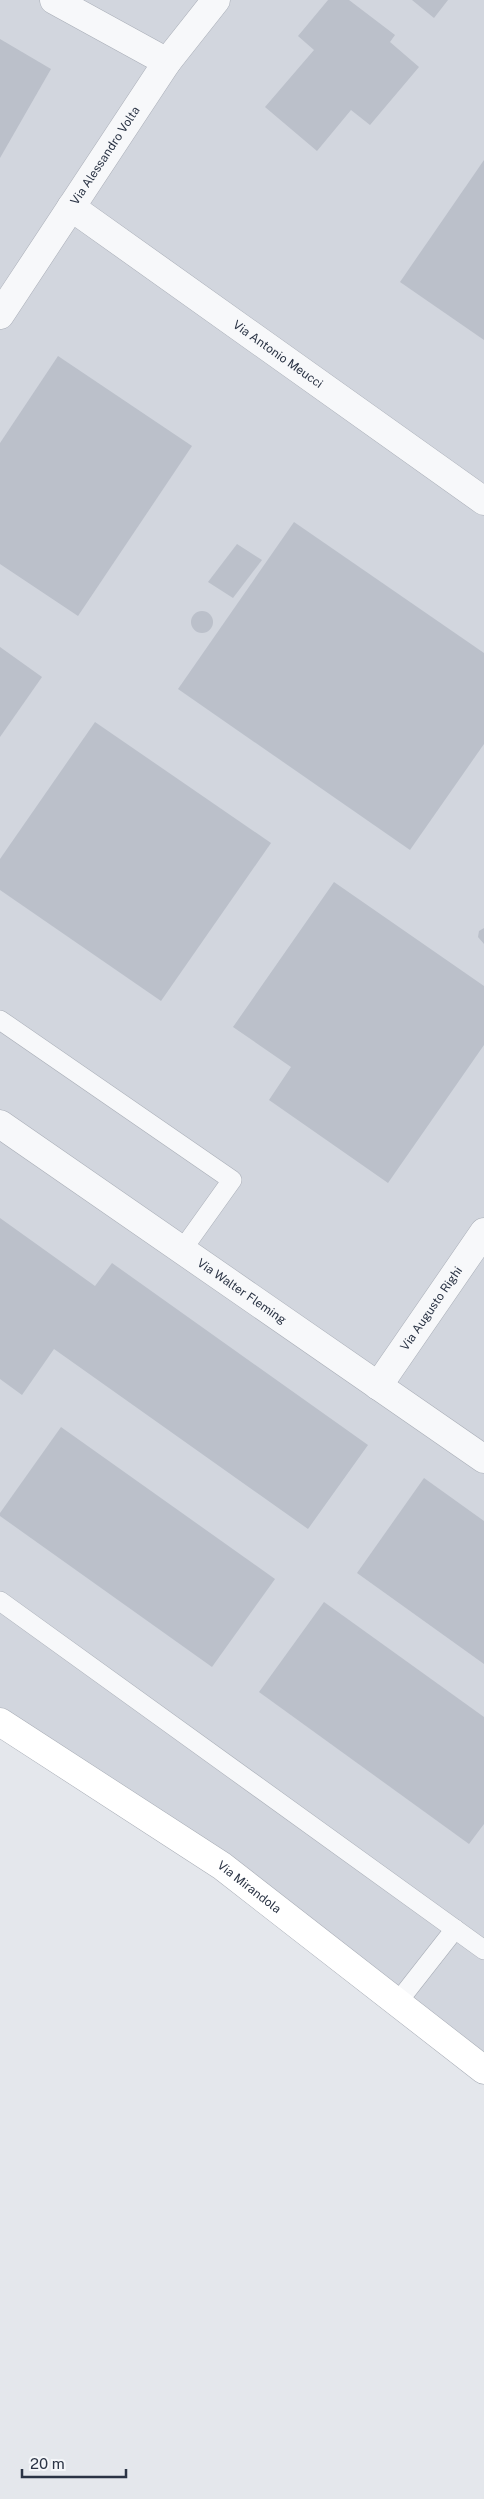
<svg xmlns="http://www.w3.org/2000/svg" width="484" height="2499" font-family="'Public Sans',sans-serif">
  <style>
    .built { fill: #d2d6de }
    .building { fill: #bbc0ca }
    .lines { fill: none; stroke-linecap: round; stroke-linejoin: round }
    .lane-casing { stroke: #a9aeb7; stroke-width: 20 }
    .street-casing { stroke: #a9aeb7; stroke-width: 29 }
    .secondary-casing { stroke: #a9aeb7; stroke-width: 29 }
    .lane { stroke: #f7f8fa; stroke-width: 19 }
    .street { stroke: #f7f8fa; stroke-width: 28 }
    .secondary { stroke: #fff; stroke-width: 28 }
    .labels { text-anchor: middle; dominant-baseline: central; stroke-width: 4.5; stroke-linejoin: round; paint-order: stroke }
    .street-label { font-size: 12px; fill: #2b3445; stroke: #f4f6f9 }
  </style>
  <rect width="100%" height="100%" fill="#e4e7ec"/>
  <polygon class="built" points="0,0 484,0 484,2060 0,1708"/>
  <g class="building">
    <polygon points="328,0 349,0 395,35 390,42 419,67 370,125 351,110 317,151 265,107 314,50 298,36"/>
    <polygon points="412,0 448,0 434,18"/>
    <polygon points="0,39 51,69 0,158"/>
    <polygon points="484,160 484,340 400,282"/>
    <polygon points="58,356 192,446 78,616 0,564 0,443"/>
    <polygon points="294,522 484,653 484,744 410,850 178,689"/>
    <polygon points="237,544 262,560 233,598 208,582"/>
    <circle cx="202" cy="622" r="11"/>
    <polygon points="0,647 42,677 0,737"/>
    <polygon points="95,722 271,843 161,1001 0,890 0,859"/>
    <polygon points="334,882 484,986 484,1045 388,1183 269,1100 291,1067 233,1027"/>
    <polygon points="484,928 484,944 478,937 479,931"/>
    <polygon points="0,1218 95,1286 112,1263 368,1445 308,1529 54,1349 22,1395 0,1379"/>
    <polygon points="61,1427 275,1579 212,1667 0,1516 0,1513"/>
    <polygon points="424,1478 484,1521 484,1664 357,1573"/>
    <polygon points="324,1602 484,1717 484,1824 469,1844 259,1692"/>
  </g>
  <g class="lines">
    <g class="lane-casing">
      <g id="lane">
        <polyline points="0,1020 232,1180 182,1250"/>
        <polyline points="0,1601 484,1950"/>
        <polyline points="397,2003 455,1929"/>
      </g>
    </g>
    <g class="street-casing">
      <g id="street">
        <polyline points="54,0 167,62"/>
        <path id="s1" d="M71 207 484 501"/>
        <path id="s2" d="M0 315 167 62 216 0"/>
        <path id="s3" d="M0 1124 484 1459"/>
        <path id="s4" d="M378 1386 484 1232"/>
      </g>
    </g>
    <g class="secondary-casing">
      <g id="secondary">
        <path id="s5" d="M0 1722 222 1866 484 2070"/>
      </g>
    </g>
    <use href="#lane" class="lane"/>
    <use href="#street" class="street"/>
    <use href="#secondary" class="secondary"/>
  </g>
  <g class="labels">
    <g class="street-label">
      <text stroke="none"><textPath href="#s2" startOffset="191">Via Alessandro Volta</textPath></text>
      <text stroke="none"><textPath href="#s1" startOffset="254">Via Antonio Meucci</textPath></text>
      <text stroke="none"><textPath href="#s3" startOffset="294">Via Walter Fleming</textPath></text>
      <text stroke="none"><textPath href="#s4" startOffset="94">Via Augusto Righi</textPath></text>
      <text stroke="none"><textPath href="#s5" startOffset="299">Via Mirandola</textPath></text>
    </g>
  </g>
  <path d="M22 2469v8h104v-8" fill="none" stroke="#2b3445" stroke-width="2.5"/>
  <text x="30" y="2469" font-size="15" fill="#2b3445" stroke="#f4f6f9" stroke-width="4" paint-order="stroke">20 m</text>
</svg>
